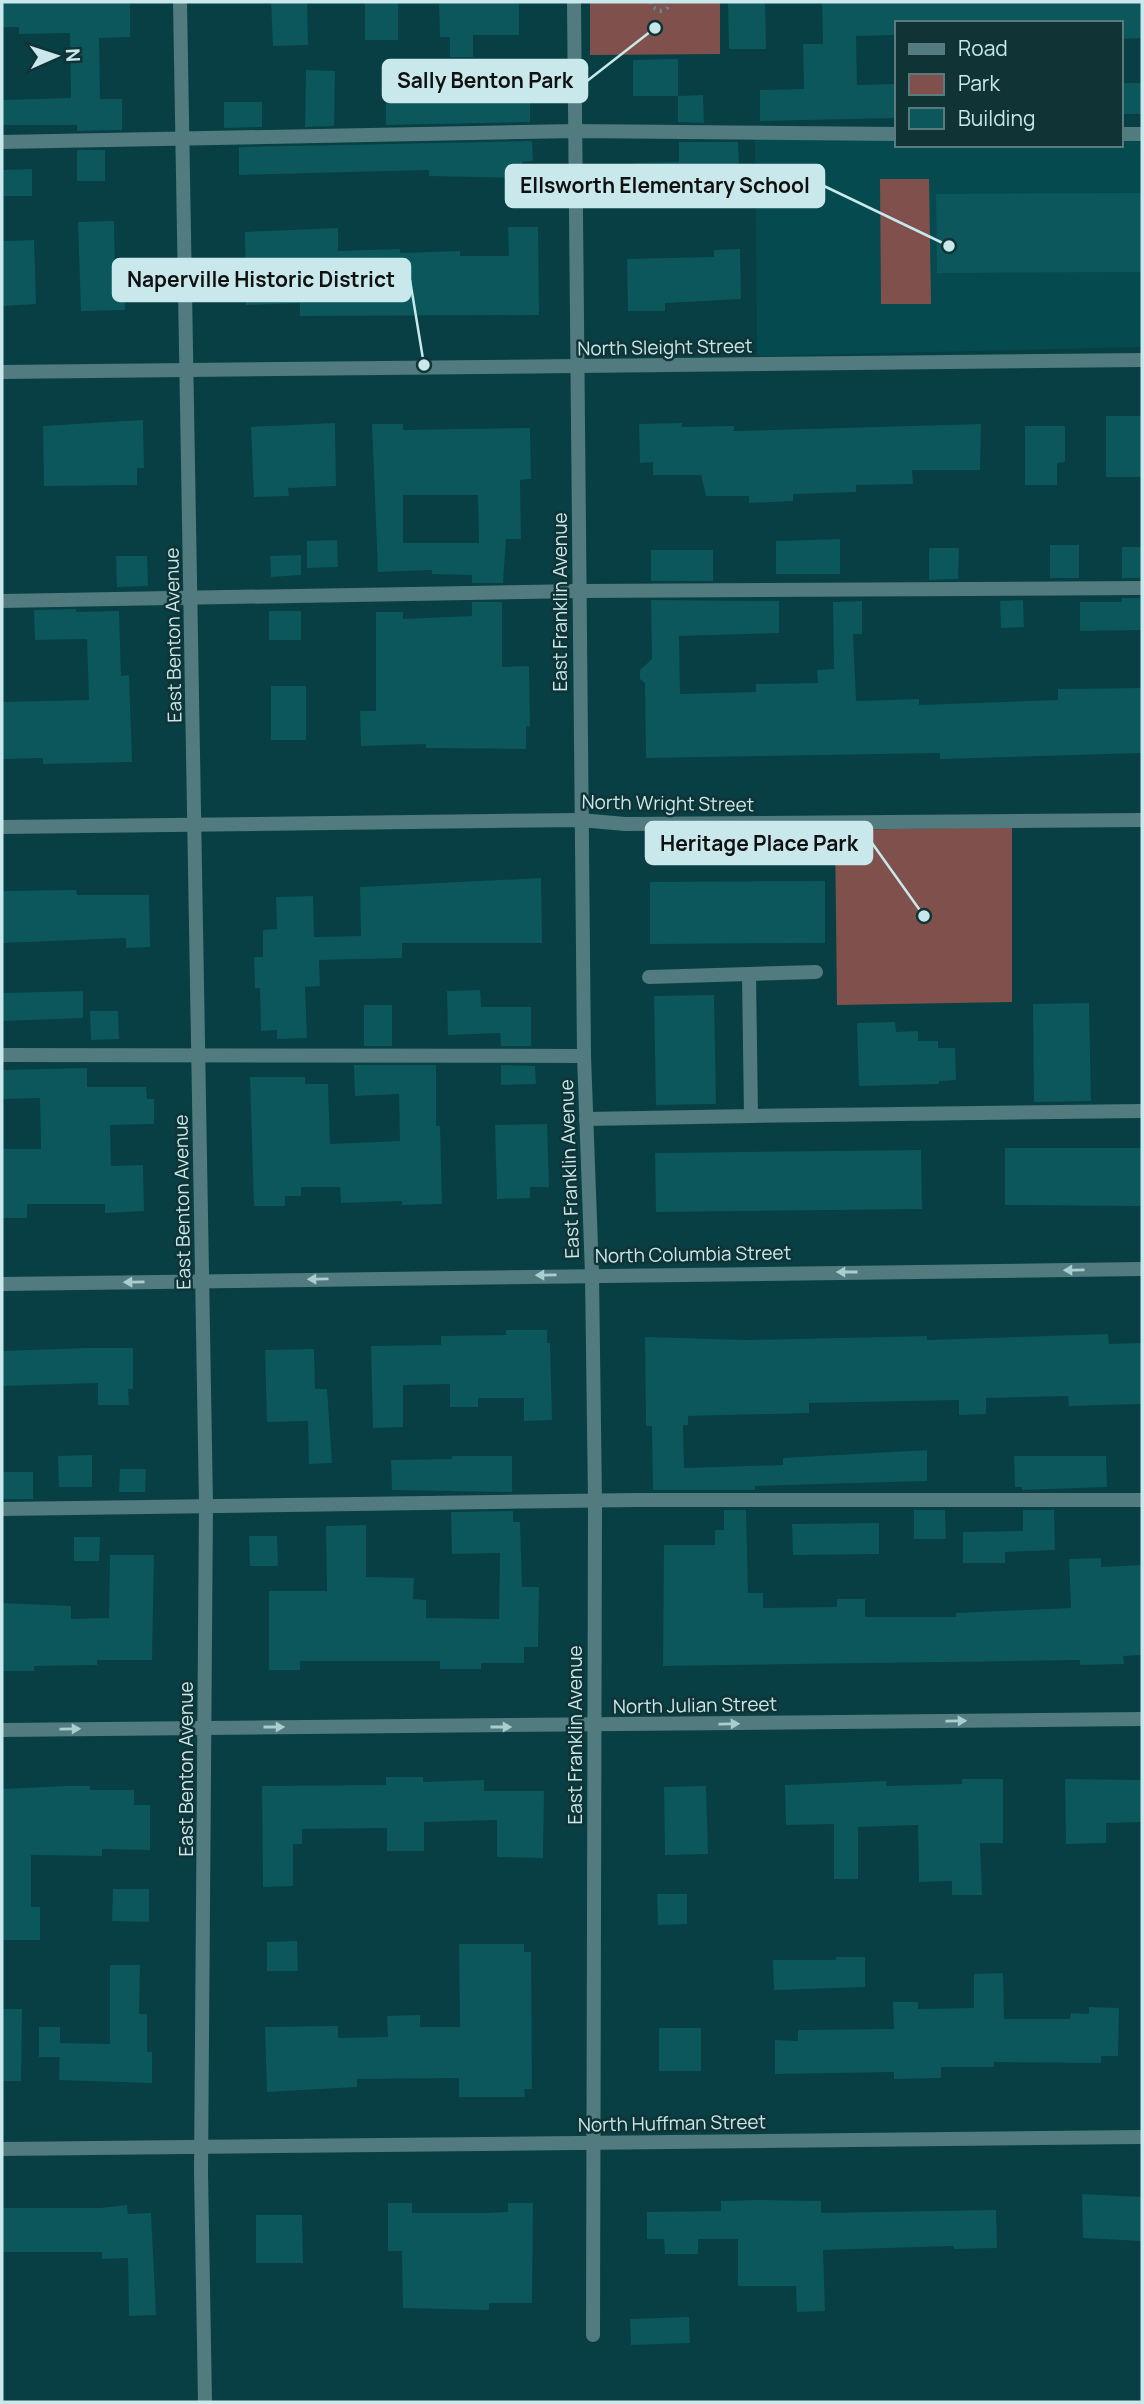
<svg xmlns="http://www.w3.org/2000/svg" width="1144" height="2404" font-family="Manrope,sans-serif">
  <style>
    .built { fill: #044a4f }
    .green { fill: #80504d }
    .building { fill: #0b575c; fill-rule: evenodd }
    .lines { fill: none; stroke-linecap: round; stroke-linejoin: round }
    .path { stroke: #5d8a8e; stroke-width: 4.5; stroke-dasharray: 2 5; stroke-linecap: butt }
    .lane { stroke: #517b7f; stroke-width: 14 }
    .street { stroke: #517b7f; stroke-width: 14 }
    .oneway { fill: #aacdd0 }
    .labels { text-anchor: middle; dominant-baseline: central; stroke-width: 5; stroke-linejoin: round; paint-order: stroke }
    .street-label { font-size: 19px; fill: #c8e8eb; stroke: #103336 }
    .leader { fill: none; stroke: #c8e8eb; stroke-width: 2.5 }
    .callout-dot { fill: #c8e8eb; stroke: #103336; stroke-width: 2.5 }
    .callout { fill: #c8e8eb; stroke: #c8e8eb; stroke-width: 2.5 }
    .callout-label { font-size: 21px; text-anchor: middle; font-weight: bold; fill: #111 }
  </style>
  <rect width="100%" height="100%" fill="#073f44"/>
  <polygon class="built" points="897,134 897,145 1121,145 1121,134 1142,134 1142,347 757,356 755,135"/>
  <g class="green">
    <polygon points="590,2 720,2 720,54 590,55"/>
    <polygon points="880,179 929,179 931,304 881,304"/>
    <polygon points="1012,827 1012,1002 837,1005 835,830"/>
  </g>
  <g class="building">
    <polygon points="2,2 130,2 130,37 99,38 100,99 122,99 122,130 77,131 77,125 2,125 2,100 71,98 70,33 19,34 19,27 2,27"/>
    <polygon points="271,2 307,2 308,45 273,46"/>
    <rect x="365" y="2" width="33" height="38"/>
    <polygon points="439,2 519,2 519,35 473,35 473,57 450,57 450,37 440,37"/>
    <polygon points="728,2 765,2 766,49 729,49"/>
    <polygon points="822,2 1142,2 1142,38 1121,39 1121,23 897,23 897,35 856,36 857,85 897,84 897,118 760,121 760,90 804,89 803,44 823,44"/>
    <polygon points="678,59 678,96 633,96 633,60"/>
    <polygon points="306,70 335,71 334,126 305,127"/>
    <rect x="1121" y="83" width="21" height="31"/>
    <polygon points="462,90 462,99 530,98 530,122 386,125 386,95"/>
    <polygon points="703,95 704,123 678,122 678,96"/>
    <polygon points="224,102 262,102 262,127 224,128"/>
    <polygon points="532,141 533,161 522,162 523,178 429,176 429,170 239,175 239,147"/>
    <polygon points="679,142 738,142 739,164 703,164 704,194 634,195 633,163 679,162"/>
    <rect x="77" y="150" width="28" height="31"/>
    <polygon points="32,169 32,196 4,196 3,170"/>
    <polygon points="1142,193 1142,272 937,273 936,194"/>
    <polygon points="114,221 115,272 124,271 125,310 81,311 78,222"/>
    <polygon points="508,227 538,227 539,315 300,316 300,303 246,305 245,232 338,228 338,251 400,249 400,253 460,251 460,256 509,256"/>
    <polygon points="34,240 36,304 2,306 2,241"/>
    <polygon points="740,249 741,299 665,303 665,311 628,311 627,259 714,257 714,250"/>
    <rect x="1106" y="416" width="36" height="61"/>
    <polygon points="143,420 144,468 137,468 137,485 44,486 43,426"/>
    <polygon points="335,423 336,486 288,488 289,496 254,497 251,427"/>
    <polygon points="682,423 682,427 734,426 734,431 981,424 980,470 912,470 913,484 856,485 856,492 793,494 793,501 749,503 749,496 706,496 701,475 653,475 653,462 640,463 639,424"/>
    <path d="M372 424H403V430L530 428 531 479 520 480 521 539H506L503 583H472V575L432 574V570L378 572ZM403 495H478L479 543H403Z"/>
    <polygon points="1025,426 1065,426 1065,462 1057,463 1057,485 1025,485"/>
    <polygon points="840,539 840,574 776,574 776,541"/>
    <polygon points="337,540 338,567 307,568 307,541"/>
    <rect x="1050" y="545" width="29" height="33"/>
    <rect x="1122" y="547" width="20" height="31"/>
    <polygon points="929,548 959,548 958,579 929,580"/>
    <rect x="651" y="550" width="62" height="31"/>
    <polygon points="301,555 301,575 271,577 270,556"/>
    <polygon points="116,556 147,556 148,586 117,587"/>
    <polygon points="1122,598 1142,598 1142,630 1080,631 1080,602 1122,602"/>
    <polygon points="651,600 779,601 779,633 679,636 680,694 756,692 756,684 818,683 817,670 834,669 833,602 862,601 862,634 853,634 856,701 919,699 919,705 1058,700 1058,689 1142,688 1142,753 940,759 940,753 646,758 645,683 640,679 640,670 652,659"/>
    <polygon points="1023,600 1024,627 1001,628 1000,601"/>
    <polygon points="472,602 502,602 502,667 529,666 530,727 526,726 526,749 426,748 426,744 361,746 360,711 376,711 376,612 403,612 403,619 472,616"/>
    <polygon points="76,609 76,612 119,611 121,676 129,675 132,762 43,764 43,758 2,759 2,702 89,700 87,639 35,640 34,610"/>
    <rect x="269" y="611" width="32" height="29"/>
    <rect x="271" y="686" width="35" height="54"/>
    <polygon points="541,878 542,943 402,943 402,958 319,960 320,986 305,987 307,1038 277,1039 277,1030 261,1031 260,988 255,988 254,957 263,957 263,930 277,929 276,897 313,896 314,937 361,936 360,887"/>
    <polygon points="825,881 825,943 650,944 650,882"/>
    <polygon points="76,890 77,895 149,895 150,947 126,948 126,938 2,943 2,891"/>
    <polygon points="480,990 481,1007 531,1007 531,1046 501,1046 500,1033 448,1035 447,991"/>
    <polygon points="83,991 83,1018 2,1021 2,993"/>
    <polygon points="714,995 716,1104 656,1105 654,996"/>
    <polygon points="1089,1003 1091,1101 1034,1102 1033,1004"/>
    <rect x="364" y="1005" width="28" height="41"/>
    <polygon points="90,1011 118,1011 119,1039 91,1040"/>
    <polygon points="895,1022 896,1032 918,1031 918,1041 938,1041 938,1048 955,1048 956,1080 939,1081 939,1084 859,1086 857,1023"/>
    <polygon points="354,1065 436,1065 436,1126 440,1126 442,1204 402,1205 402,1201 341,1203 340,1187 301,1187 301,1196 285,1196 285,1206 254,1206 250,1077 305,1077 305,1084 328,1084 330,1144 400,1141 399,1094 355,1096"/>
    <polygon points="501,1065 535,1066 536,1084 501,1085"/>
    <polygon points="87,1068 87,1087 146,1087 147,1099 154,1099 154,1124 110,1125 111,1166 143,1165 144,1211 105,1213 105,1204 27,1204 27,1218 2,1218 2,1149 41,1149 40,1098 2,1099 2,1070"/>
    <polygon points="547,1124 549,1187 530,1187 530,1198 497,1199 495,1125"/>
    <polygon points="1005,1148 1142,1148 1142,1206 1005,1205"/>
    <polygon points="921,1150 922,1209 656,1212 655,1153"/>
    <polygon points="506,1330 547,1330 547,1343 550,1343 552,1420 524,1421 524,1398 478,1398 478,1407 450,1407 450,1384 403,1385 403,1427 373,1428 371,1346 441,1345 441,1336 506,1335"/>
    <polygon points="1108,1334 1109,1344 1142,1343 1142,1404 1069,1406 1068,1396 986,1398 986,1414 959,1415 959,1400 809,1403 809,1413 688,1416 688,1425 683,1425 684,1468 783,1465 783,1458 927,1450 927,1481 755,1486 755,1490 653,1490 652,1426 646,1426 645,1337 747,1340 927,1336 927,1340"/>
    <polygon points="86,1348 133,1348 133,1389 128,1389 129,1405 98,1405 98,1383 2,1386 2,1351"/>
    <polygon points="314,1349 315,1389 327,1389 332,1463 309,1464 308,1421 267,1422 265,1350"/>
    <polygon points="92,1455 92,1487 59,1487 58,1456"/>
    <polygon points="452,1456 512,1456 512,1492 392,1490 391,1460 452,1459"/>
    <polygon points="1014,1456 1106,1456 1107,1487 1022,1490 1022,1487 1015,1487"/>
    <polygon points="120,1469 146,1469 145,1492 119,1492"/>
    <polygon points="2,1472 33,1472 33,1499 3,1499"/>
    <polygon points="724,1510 746,1510 748,1593 763,1593 763,1608 837,1607 837,1599 865,1599 865,1617 956,1617 956,1613 1071,1608 1069,1559 1101,1558 1101,1567 1142,1565 1142,1655 1123,1656 1124,1664 1080,1665 1080,1660 663,1666 664,1545 715,1545 715,1530 724,1530"/>
    <polygon points="914,1510 945,1510 946,1539 914,1539"/>
    <polygon points="1023,1510 1054,1510 1055,1550 1005,1552 1005,1563 963,1563 963,1532 1023,1531"/>
    <polygon points="513,1511 513,1522 520,1522 522,1587 539,1587 538,1647 524,1647 524,1663 481,1663 481,1669 440,1669 440,1661 300,1661 300,1670 269,1670 269,1591 327,1591 326,1526 366,1525 366,1577 414,1578 413,1599 426,1600 426,1618 499,1619 500,1553 452,1554 451,1512"/>
    <polygon points="879,1523 879,1554 793,1555 792,1524"/>
    <polygon points="249,1536 277,1536 278,1566 250,1566"/>
    <polygon points="74,1537 100,1537 99,1561 74,1561"/>
    <polygon points="110,1555 154,1555 152,1660 97,1660 97,1665 34,1666 34,1671 2,1671 2,1603 71,1606 71,1619 109,1618"/>
    <polygon points="386,1777 423,1777 423,1782 484,1780 484,1791 544,1791 543,1858 497,1857 497,1820 424,1822 424,1851 387,1851 387,1828 302,1829 302,1844 293,1844 293,1886 263,1887 262,1786 386,1785"/>
    <polygon points="962,1779 1003,1779 1003,1843 980,1843 982,1895 952,1895 952,1881 919,1882 918,1825 858,1827 858,1879 834,1879 834,1824 786,1825 785,1785 886,1781 886,1786 962,1784"/>
    <polygon points="1065,1779 1142,1780 1142,1822 1106,1823 1106,1843 1066,1844"/>
    <polygon points="65,1786 90,1786 90,1790 134,1790 134,1805 150,1805 150,1850 102,1849 102,1856 31,1855 31,1907 40,1907 40,1940 2,1940 2,1789"/>
    <polygon points="706,1786 708,1854 665,1855 664,1787"/>
    <polygon points="113,1889 149,1889 149,1922 112,1921"/>
    <polygon points="657,1894 687,1894 687,1924 658,1925"/>
    <polygon points="297,1941 298,1971 267,1971 267,1942"/>
    <polygon points="459,1944 524,1944 524,1952 531,1952 532,2089 524,2089 525,2097 459,2097 459,2078 357,2079 357,2087 267,2092 265,2027 338,2026 338,2038 388,2037 387,2016 420,2015 420,2027 460,2027"/>
    <polygon points="836,1957 865,1957 865,1987 774,1990 773,1960 836,1960"/>
    <polygon points="110,1965 140,1965 139,2014 147,2014 147,2052 152,2052 152,2083 59,2080 60,2043 110,2044"/>
    <polygon points="1003,1973 1004,2019 1070,2019 1071,2013 1089,2014 1089,2007 1119,2008 1118,2056 1101,2056 1101,2063 994,2062 994,2067 941,2067 941,2078 894,2079 894,2072 775,2074 775,2040 798,2041 798,2030 894,2029 893,2002 918,2002 918,2009 974,2008 974,1974"/>
    <polygon points="2,2009 22,2009 21,2081 2,2081"/>
    <rect x="39" y="2027" width="21" height="30"/>
    <rect x="659" y="2028" width="42" height="43"/>
    <polygon points="1082,2194 1142,2197 1142,2241 1083,2238"/>
    <polygon points="756,2200 821,2201 821,2213 996,2210 997,2248 954,2249 954,2246 823,2250 825,2311 797,2312 796,2286 738,2286 738,2239 698,2239 698,2254 665,2254 664,2239 647,2239 647,2212 721,2211 721,2201"/>
    <polygon points="388,2203 412,2203 412,2213 487,2213 508,2212 508,2203 533,2203 532,2303 489,2303 489,2310 403,2308 402,2251 388,2251"/>
    <polygon points="127,2205 128,2214 151,2213 156,2315 129,2316 128,2258 102,2259 102,2252 2,2252 2,2208 100,2208"/>
    <polygon points="256,2215 302,2215 303,2263 256,2263"/>
    <polygon points="689,2317 690,2343 631,2345 630,2319"/>
  </g>
  <g class="lines">
    <polyline class="path" points="651,2 652,7 660,11 667,8 669,2"/>
    <g class="lane">
      <polyline points="1121,134 1142,134"/>
      <polyline points="2,142 575,131 897,134"/>
      <polyline points="2,601 580,591 1142,588"/>
      <polyline points="749,974 816,972"/>
      <polyline points="2,1055 584,1056"/>
      <polyline points="751,1116 1142,1111"/>
      <polyline points="586,1119 751,1116 749,974 649,977"/>
      <polyline points="2,1509 635,1500 1142,1500"/>
    </g>
    <g class="street">
      <polyline points="180,2 206,1504 201,2172 205,2402"/>
      <polyline points="574,2 584,1056 592,1274 595,1501 593,2335"/>
      <polyline points="2,372 1142,360"/>
      <polyline points="2,827 580,820 625,824 1142,820"/>
      <polyline points="2,1284 1142,1269"/>
      <polyline points="2,1730 1142,1719"/>
      <polyline points="2,2149 1142,2137"/>
    </g>
  </g>
  <defs><path id="oneway-solid" d="M-6-.8H1V-3.2L6.5 0L1 3.2V.8H-6Z" transform="scale(1.75)"/></defs>
  <g class="oneway">
    <use href="#oneway-solid" transform="translate(1074 1270) rotate(179)"/>
    <use href="#oneway-solid" transform="translate(847 1272) rotate(180)"/>
    <use href="#oneway-solid" transform="translate(546 1275) rotate(179)"/>
    <use href="#oneway-solid" transform="translate(318 1279) rotate(179)"/>
    <use href="#oneway-solid" transform="translate(134 1282) rotate(179)"/>
    <use href="#oneway-solid" transform="translate(956 1721) rotate(-1)"/>
    <use href="#oneway-solid" transform="translate(729 1724) rotate(-1)"/>
    <use href="#oneway-solid" transform="translate(274 1727)"/>
    <use href="#oneway-solid" transform="translate(501 1727)"/>
    <use href="#oneway-solid" transform="translate(70 1729) rotate(-1)"/>
  </g>
  <g class="labels">
    <g class="street-label">
      <text transform="translate(665 347) rotate(-1)">North Sleight Street</text>
      <text transform="translate(560 602) rotate(-90)">East Franklin Avenue</text>
      <text transform="translate(173 635) rotate(-91)">East Benton Avenue</text>
      <text transform="translate(668 803) rotate(1)">North Wright Street</text>
      <text transform="translate(569 1169) rotate(-92)">East Franklin Avenue</text>
      <text transform="translate(182 1202) rotate(-91)">East Benton Avenue</text>
      <text transform="translate(693 1254) rotate(-1)">North Columbia Street</text>
      <text transform="translate(695 1705) rotate(-1)">North Julian Street</text>
      <text transform="translate(575 1735) rotate(-90)">East Franklin Avenue</text>
      <text transform="translate(186 1769) rotate(-90)">East Benton Avenue</text>
      <text transform="translate(672 2123) rotate(-1)">North Huffman Street</text>
    </g>
  </g>
  <path class="leader" d="M655 28L587 81M949 246L824 186M424 365L410 280M924 916L872 843"/>
  <g class="callout-dot">
    <circle cx="655" cy="28" r="7"/>
    <circle cx="949" cy="246" r="7"/>
    <circle cx="424" cy="365" r="7"/>
    <circle cx="924" cy="916" r="7"/>
  </g>
  <g class="callout">
    <rect x="383" y="60" width="204" height="42" rx="7"/>
    <rect x="506" y="165" width="318" height="42" rx="7"/>
    <rect x="113" y="259" width="297" height="42" rx="7"/>
    <rect x="646" y="822" width="226" height="42" rx="7"/>
  </g>
  <g class="callout-label">
    <text x="485" y="88">Sally Benton Park</text>
    <text x="665" y="193">Ellsworth Elementary School</text>
    <text x="261" y="287">Naperville Historic District</text>
    <text x="759" y="851">Heritage Place Park</text>
  </g>
  <rect width="1144" height="2404" fill="none" stroke="#c8e8eb" stroke-width="7"/>
  <rect x="895" y="21" width="228" height="126" fill="#103336" stroke="#5a7b7e" stroke-width="2"/>
  <rect x="909" y="44" width="35" height="10" fill="#517b7f" stroke="#5a7b7e" stroke-width="2"/>
  <text x="958" y="56" font-size="21" fill="#c8e8eb">Road</text>
  <rect x="909" y="74" width="35" height="21" fill="#80504d" stroke="#5a7b7e" stroke-width="2"/>
  <text x="958" y="91" font-size="21" fill="#c8e8eb">Park</text>
  <rect x="909" y="108" width="35" height="21" fill="#0b575c" stroke="#5a7b7e" stroke-width="2"/>
  <text x="958" y="126" font-size="21" fill="#c8e8eb">Building</text>
  <g transform="translate(56 56) rotate(87)" stroke="#103336" stroke-width="5" paint-order="stroke">
  <path d="M0-5L12 26L0 18L-12 26Z" fill="#c8e8eb"/>
  <text y="-10" font-size="19" font-weight="bold" text-anchor="middle" fill="#c8e8eb">N</text>
  </g>
</svg>
